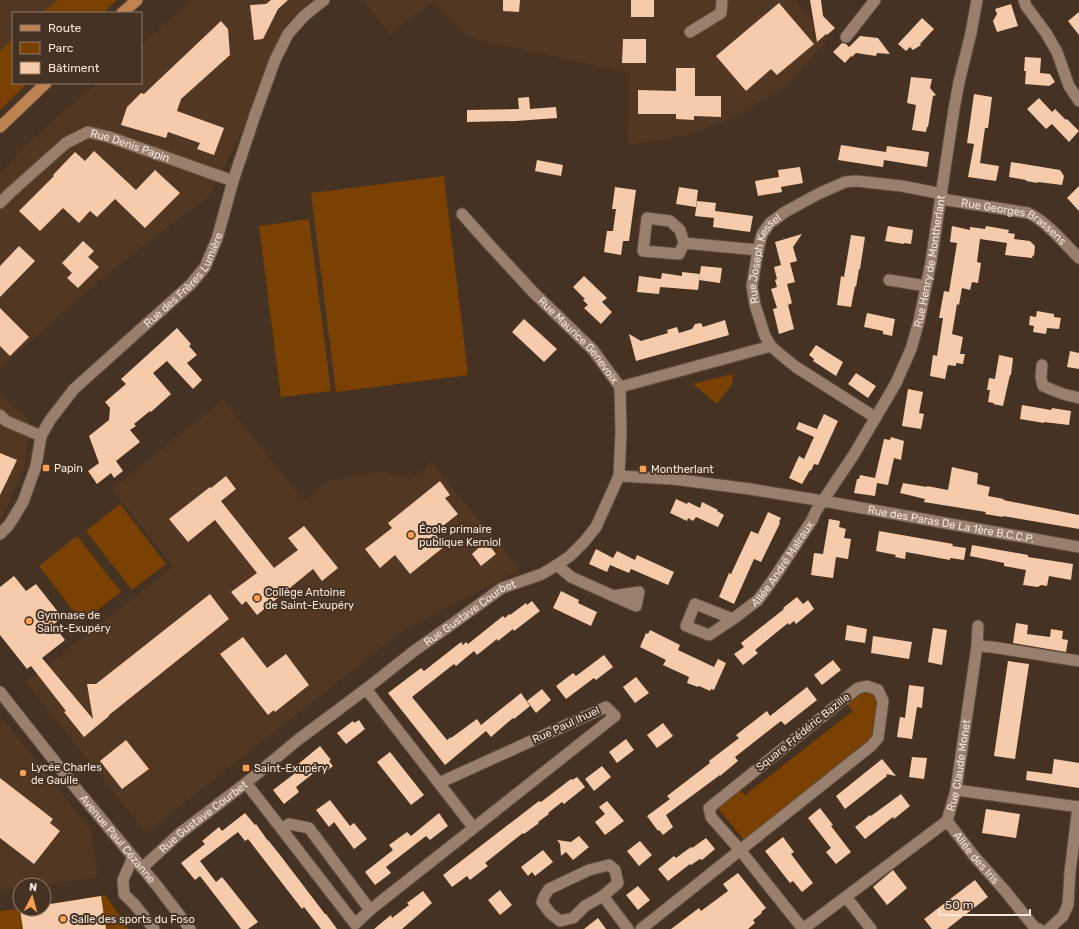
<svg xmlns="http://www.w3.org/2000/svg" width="1079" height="929" font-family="Rubik,sans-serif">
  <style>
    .built { fill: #523823 }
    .green { fill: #7a4103 }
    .building { fill: #f6cbab }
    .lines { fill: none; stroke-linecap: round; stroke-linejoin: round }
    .minor-casing { stroke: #604e40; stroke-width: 13 }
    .primary-casing { stroke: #604e40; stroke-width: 13 }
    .minor { stroke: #99806e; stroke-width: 11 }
    .primary { stroke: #be8351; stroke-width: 11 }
    .poi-dot { fill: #fa9f4f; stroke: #463222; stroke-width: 1.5 }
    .labels { text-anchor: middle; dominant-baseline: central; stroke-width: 4; stroke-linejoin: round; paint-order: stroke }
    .street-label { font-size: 11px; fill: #f4e6dc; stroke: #463222 }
    .poi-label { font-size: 11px; fill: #f4e6dc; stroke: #463222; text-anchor: start }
  </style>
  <rect width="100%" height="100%" fill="#463222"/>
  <g class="built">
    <polygon points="0,0 57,0 42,13 13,13 13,39 0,51"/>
    <polygon points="192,0 311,0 283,27 249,116 211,194 106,275 0,368 0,174 26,145 97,83 141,83 141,45"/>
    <polygon points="363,0 795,0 829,39 784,87 734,118 687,135 628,145 630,73 470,38 433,1 390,34"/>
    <polygon points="0,394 30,421 25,464 2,518 0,520"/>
    <polygon points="223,400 303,500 310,496 326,482 383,471 412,480 431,462 520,570 405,629 146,833 26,682 173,567 112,489"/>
    <polygon points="0,716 91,830 98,877 42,885 20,885 20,888 0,891"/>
  </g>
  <g class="green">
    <polygon points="57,0 117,0 103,13 42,13"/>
    <polygon points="13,39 13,83 28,83 0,110 0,51"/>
    <polygon points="444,176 468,375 336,392 311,193"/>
    <polygon points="309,219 331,391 281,397 259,226"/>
    <polygon points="733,374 732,384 717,404 693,384"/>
    <polygon points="120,504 166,564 132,590 86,531"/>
    <polygon points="77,536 121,592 82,622 39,566"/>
    <polygon points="863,691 874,692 879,700 876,735 868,744 745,841 719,810 721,803 739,788 745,795 853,711 846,703"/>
    <polygon points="105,895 129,929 0,929 0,911 20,909 44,909 44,905"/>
  </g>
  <g class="building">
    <polygon points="271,0 288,0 278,9 263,39 254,40 250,5 266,4"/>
    <polygon points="503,0 520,0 519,12 503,11"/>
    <rect x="631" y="0" width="23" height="17"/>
    <polygon points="810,0 821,0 823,16 835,28 827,35 826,34 817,42"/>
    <polygon points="779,3 814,44 777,75 771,69 746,91 716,56"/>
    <polygon points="1011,4 1018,26 997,32 993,21 997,14 995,9"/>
    <polygon points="1079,12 1079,35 1068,21"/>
    <polygon points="922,18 934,29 920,44 921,45 913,50 910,47 906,51 898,44"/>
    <polygon points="221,21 228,29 230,55 181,99 177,111 224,128 214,155 197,149 200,143 168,132 166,138 121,125 127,107 141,93 144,94"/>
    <polygon points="860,36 878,38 890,54 877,53 876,56 856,53 852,57 851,56 845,63 833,52 842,43 846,44 849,47"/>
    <polygon points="623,39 646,39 646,63 622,63"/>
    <polygon points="1025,57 1041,58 1040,73 1050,74 1055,82 1049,86 1025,84 1026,71 1024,71"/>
    <polygon points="676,68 695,68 695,96 721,96 721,117 694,116 694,120 676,119 676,114 638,114 638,90 676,91"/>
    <polygon points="911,77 932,79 930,88 936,95 933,96 928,127 927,127 926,132 912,130 916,105 907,103"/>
    <polygon points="974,94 992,97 988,128 985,128 980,163 999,166 996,181 968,177 974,144 967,143"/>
    <polygon points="529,97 530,109 556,107 557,118 516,121 467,122 467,110 519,109 518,98"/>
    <polygon points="1039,98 1052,112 1055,109 1066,120 1067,119 1079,131 1069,142 1052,124 1046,129 1027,109"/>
    <polygon points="841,145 886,152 887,146 929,152 927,167 884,160 883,167 838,160"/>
    <polygon points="94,151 136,190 155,170 180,193 145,228 115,199 97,217 90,211 79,223 63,208 40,231 19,211 54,176 53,175 75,152 85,161"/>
    <polygon points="537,160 563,165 561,176 535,171"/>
    <polygon points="1011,162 1060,170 1064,176 1062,185 1038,182 1038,183 1026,181 1026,180 1009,177"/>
    <polygon points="800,167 803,183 781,187 782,192 758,196 755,181 779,177 778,170"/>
    <polygon points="1079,186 1079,211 1067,198"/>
    <polygon points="615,187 636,190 629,241 623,241 621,255 604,252 607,231 613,231 616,209 612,209"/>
    <polygon points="679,187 698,190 696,207 676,204"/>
    <polygon points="697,201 716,203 715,211 753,216 750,232 713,227 714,218 695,216"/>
    <polygon points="888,226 913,230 911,244 904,243 904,244 885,241"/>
    <polygon points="952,226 970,230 970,227 985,229 986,226 1009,230 1008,233 1015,234 1014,239 1030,241 1035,246 1034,256 1033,255 1032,258 1005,255 1007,243 980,239 977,262 981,263 978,283 972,282 970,290 962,288 959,305 957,304 952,334 963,337 960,354 965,354 963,364 956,363 956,366 948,365 945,379 930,376 933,355 937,356 943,318 939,318 944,291 949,292 957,243 950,242"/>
    <polygon points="802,234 793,247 797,261 790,263 795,282 787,284 792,303 788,305 794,329 779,334 773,309 777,308 771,289 777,287 775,280 777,279 774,267 781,265 775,242"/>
    <polygon points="851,235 865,237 860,269 859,269 856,287 855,286 851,307 837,305 841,276 844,277"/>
    <polygon points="83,241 94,251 88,257 99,267 78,288 67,278 72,273 62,263"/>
    <polygon points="19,246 35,261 0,297 0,266"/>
    <polygon points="701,266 722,268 720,283 699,280"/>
    <polygon points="682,272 700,274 698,290 660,287 659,294 637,292 639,276 661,279 662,273 682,276"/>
    <polygon points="584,276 607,298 602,302 612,312 601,324 584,308 588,305 583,300 585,299 573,287"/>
    <polygon points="0,308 29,337 10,356 0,346"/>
    <polygon points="1037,311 1054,314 1054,317 1061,318 1059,329 1047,328 1046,334 1033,332 1034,326 1029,325 1030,316 1036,317"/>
    <polygon points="867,313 895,319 892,336 883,334 883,331 864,327"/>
    <polygon points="524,319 557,349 544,362 512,332"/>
    <polygon points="725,320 729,335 636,361 629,334 641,341 668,333 667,330 677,327 679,333 692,329 695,324 701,323 703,327"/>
    <polygon points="177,328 191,344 189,346 197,355 187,363 202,380 193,389 167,361 153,373 171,394 151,412 150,411 134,424 136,426 130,430 140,442 116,461 123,471 114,478 111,473 97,484 88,471 99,463 89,436 109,420 110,408 105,402 126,384 121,379"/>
    <polygon points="816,345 843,362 836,376 813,361 814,359 809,355"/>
    <polygon points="1070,351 1079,353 1079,369 1067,367"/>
    <polygon points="999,355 1013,358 1011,375 1010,375 1003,406 993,404 994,403 988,402 990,390 987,390 989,378 995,379"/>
    <polygon points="856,373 876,386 868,398 848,384"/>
    <polygon points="908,389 923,392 919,413 924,414 921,429 902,426"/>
    <polygon points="1022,405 1051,410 1052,408 1071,411 1069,425 1044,422 1044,423 1020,419"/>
    <polygon points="824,414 838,421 818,465 814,464 811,471 810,470 802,484 789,478 799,456 804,459 814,437 796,429 799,422 817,429"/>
    <polygon points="891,437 904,441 901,460 894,458 888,485 877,483 875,496 854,493 857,479 859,479 860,475 875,478 884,439 890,440"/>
    <polygon points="0,453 17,460 0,495"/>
    <polygon points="952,467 978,473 977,484 990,487 988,496 1004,499 1003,500 1079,515 1079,529 1003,516 1003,517 985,514 986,512 924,502 925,499 900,493 903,483 927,487 927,486 948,490"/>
    <polygon points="226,476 236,489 221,501 274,568 298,550 288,538 304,526 338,568 322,581 313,569 257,615 246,601 242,605 231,592 257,573 215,520 188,542 169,519 210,487 211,488"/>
    <polygon points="440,481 450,495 445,498 458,514 434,533 445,546 410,574 395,555 380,568 365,549 392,528 388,523"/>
    <polygon points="676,499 687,504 688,502 700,508 702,502 718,510 717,511 724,515 718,527 696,517 693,521 688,518 687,521 670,513"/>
    <polygon points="768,512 781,518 779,522 780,523 761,562 754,559 734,604 719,597 729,573 731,574 751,531 758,534"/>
    <polygon points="829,519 840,521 839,527 846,529 844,538 851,539 848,559 836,557 833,578 811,575 814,553 823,554"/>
    <polygon points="879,531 953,544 952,546 966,548 964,560 950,558 950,560 906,552 905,559 895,557 896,555 876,551"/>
    <polygon points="486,541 496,554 481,566 472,554"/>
    <polygon points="972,545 1028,555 1028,557 1073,564 1071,580 1049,576 1047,586 1041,585 1038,587 1023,585 1026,570 1004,566 1004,563 970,556"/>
    <polygon points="596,549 613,558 617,551 635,560 637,555 674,572 668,585 631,569 629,573 610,565 607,572 589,564"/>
    <polygon points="14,576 26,591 36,584 62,617 53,625 65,640 42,658 93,719 87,684 96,684 210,594 229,619 109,715 109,716 84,737 64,712 66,711 31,666 27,669 0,635 0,587"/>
    <polygon points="561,591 579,600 578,603 597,612 591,626 553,608"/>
    <polygon points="797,597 803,604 808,600 814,609 796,624 794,621 789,625 788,623 755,650 758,653 743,665 734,654 744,647 741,643 784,609 783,608"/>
    <polygon points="532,601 540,611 514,631 513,629 498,641 497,639 477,655 474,651 456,666 454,664 412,697 447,740 451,737 451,738 477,719 481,725 521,693 530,706 514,719 513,718 491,737 486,731 445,765 388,693 421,668 424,671 461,642 463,645 466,642 468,644 503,616 505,618 509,614 510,615 526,603 527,605"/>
    <polygon points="1016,623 1028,625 1027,634 1050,637 1051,629 1063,631 1062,639 1068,640 1066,652 1013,643"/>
    <polygon points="847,625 867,629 865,643 845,640"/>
    <polygon points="933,628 947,630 942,665 928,662"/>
    <polygon points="650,630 680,645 678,650 714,667 718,659 726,663 714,690 711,689 710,691 699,686 698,687 687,683 689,677 663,665 666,660 640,647 646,633 648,634"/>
    <polygon points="873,636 912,642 909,659 871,653"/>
    <polygon points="243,637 267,668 286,654 309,685 275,712 274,710 268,715 220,654"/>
    <polygon points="604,655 613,667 596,680 594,678 566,699 556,686 573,673 576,676"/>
    <polygon points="833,660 841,670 822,685 814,675"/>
    <polygon points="1008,661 1029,664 1015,759 994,756"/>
    <polygon points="636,677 649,693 635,703 623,687"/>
    <polygon points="909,685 924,687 922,708 917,707 912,739 897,737 900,717 905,718"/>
    <polygon points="807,687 817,700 785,725 781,721 735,757 738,761 720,776 720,775 666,815 673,827 663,835 659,830 658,831 647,816 670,799 667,796 710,763 709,761 739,738 736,735 767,711 770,716"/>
    <polygon points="542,689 551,700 536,713 527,701"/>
    <polygon points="359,720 365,729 346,744 337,733 353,721 354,723"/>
    <polygon points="663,723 673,736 657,748 647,735"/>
    <polygon points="626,739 634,750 617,763 609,752"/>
    <polygon points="126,740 149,769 122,789 100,761"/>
    <polygon points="320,746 331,760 329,761 333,766 324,773 320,768 296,787 299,792 284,804 273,790 294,774 291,770"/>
    <polygon points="390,752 424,795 411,805 377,762"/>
    <polygon points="912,757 927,758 924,779 909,777"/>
    <polygon points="882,759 896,776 886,774 887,776 845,809 836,796"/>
    <polygon points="1054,759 1079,763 1079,788 1026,780 1027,771 1052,774"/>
    <polygon points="602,766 611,777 594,791 585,779"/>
    <polygon points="577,777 585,787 564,804 562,802 548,813 549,814 538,822 539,823 524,834 523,833 485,863 488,866 470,880 467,876 452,887 443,875 539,801 541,802 571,779 572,780"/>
    <polygon points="0,778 53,819 50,823 60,831 34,864 0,838"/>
    <polygon points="901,794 910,806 894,819 893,817 865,839 855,827 870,815 871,816"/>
    <polygon points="330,800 350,826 354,823 367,839 354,849 334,822 329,827 316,810"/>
    <polygon points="607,801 624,821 605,835 595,822 605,814 599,807"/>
    <polygon points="820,808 833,825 831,826 851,852 836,864 826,852 831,848 808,818"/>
    <polygon points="986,809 1020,814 1016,838 982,833"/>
    <polygon points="245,813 255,825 256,824 268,841 268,840 280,855 325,914 326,914 337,929 321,929 304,907 302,909 248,839 245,841 238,832 200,861 216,882 222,877 258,922 248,929 241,929 200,876 195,880 181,863 205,844 202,841 219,827 222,831"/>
    <polygon points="439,813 448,826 430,840 426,836 386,867 391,873 375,885 365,872 393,850 389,845 407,832 411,836"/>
    <polygon points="579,836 589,847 573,860 566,852 561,856 560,844 557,840 571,842"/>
    <polygon points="783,837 794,852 791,854 813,883 802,892 793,881 790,883 765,851"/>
    <polygon points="706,838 715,849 702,860 700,859 691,865 690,864 668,881 658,869 674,856 676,858 691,847 692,848"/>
    <polygon points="640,841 652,855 639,866 627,851"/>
    <polygon points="543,850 553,862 535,876 532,872 528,876 521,867"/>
    <polygon points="893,870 907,888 887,905 873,887"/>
    <polygon points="738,873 766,908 761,912 762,913 753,920 755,923 748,929 671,929 699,908 701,911 728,891 723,884"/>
    <polygon points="975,880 988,897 947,929 932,929 924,919"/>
    <polygon points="638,886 650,900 638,910 626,895"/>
    <polygon points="500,890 512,905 500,915 488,900"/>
    <polygon points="423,891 432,903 402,929 374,929 391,915 392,918 409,905 407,903"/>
    <polygon points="101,896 106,929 23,929 20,909 44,909 44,905"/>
    <polygon points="598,918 606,929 584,929"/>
  </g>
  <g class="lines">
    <g class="minor-casing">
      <g id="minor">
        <polyline points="1024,0 1026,6 1046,33 1057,52 1069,86 1079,101"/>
        <polyline points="690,32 721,13 722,0"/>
        <polyline points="846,37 875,0"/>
        <path id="s1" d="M941 199 1028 213C1045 220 1065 244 1079 258"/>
        <path id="s2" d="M0 203 10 193 66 143 88 132 109 137 233 181"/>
        <path id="s3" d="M462 214 486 241 533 292 593 350 620 387 771 346"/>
        <polygon points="647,218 670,221 680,230 684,243 679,254 643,251"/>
        <polyline points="684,243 758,250"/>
        <polyline points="889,280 926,286"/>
        <polyline points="1042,365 1041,378 1043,386 1063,394 1079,398"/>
        <polyline points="0,415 6,421 41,436"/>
        <path id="s4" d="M875 419 870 414 796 367 781 355 771 346 765 336 755 305 752 286 758 250 762 234 770 223 785 212 818 194 845 182 856 181 902 186 942 194"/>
        <polyline points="619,476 621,433 620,387"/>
        <path id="s5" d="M0 534 9 525 23 502 36 466 41 436 50 420 74 389 191 284 205 267 217 239 233 181 255 115 275 60 288 34 304 16 324 0"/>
        <polyline points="557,565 571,577 636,606 639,592 613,596"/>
        <path id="s6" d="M733 619 695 604 686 626 709 635 733 619 758 600 774 578 812 520 816 511 853 456 896 383 911 349 919 321 931 262 954 109 959 82 971 33 977 0"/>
        <polyline points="977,646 992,647 1079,661"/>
        <polyline points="366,689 473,827"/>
        <path id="s7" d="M0 692 79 792 158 887 190 929"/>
        <polyline points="246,783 355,924 370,910 615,716 606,707 439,783"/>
        <polyline points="956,790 1079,807"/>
        <path id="s8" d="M947 821 974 856 1006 892 1035 928 1039 929"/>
        <polyline points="282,829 289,824 309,828 370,910"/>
        <polyline points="133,857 123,880 124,894 135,905 154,929"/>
        <polygon points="609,865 615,870 618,883 603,896 585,906 573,918 560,921 550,913 542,902 545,895 549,889 589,870"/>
        <path id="s9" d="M142 868 179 834 246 783 299 739 366 689 414 651 455 622 502 588 542 574 557 565 570 556 584 542 596 527 619 476 673 479 750 489 823 501 1079 547"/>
        <polyline points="603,896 628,929"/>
        <polyline points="846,897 871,929"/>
        <polyline points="641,929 871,746 878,738 883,701 878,690 867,686 858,688 709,808 711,817 740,850 803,929"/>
        <path id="s10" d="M803 929 947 821 956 790 977 646 978 626"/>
        <polyline points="1049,929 1063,916 1068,905 1070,872 1078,807"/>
      </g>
    </g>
    <g class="primary-casing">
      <g id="primary">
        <polyline points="122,13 137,0"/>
        <polyline points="0,127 46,83"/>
      </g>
    </g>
    <use href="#minor" class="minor"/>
    <use href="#primary" class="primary"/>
  </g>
  <g class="poi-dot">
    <rect x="42" y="464" width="8" height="8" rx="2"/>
    <rect x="639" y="465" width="8" height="8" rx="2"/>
    <circle cx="411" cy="535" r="4"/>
    <circle cx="257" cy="598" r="4"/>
    <circle cx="29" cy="621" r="4"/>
    <rect x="242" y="764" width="8" height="8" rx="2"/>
    <circle cx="23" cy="773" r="4"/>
    <circle cx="63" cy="919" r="4"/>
  </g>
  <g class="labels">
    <g class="street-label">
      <text stroke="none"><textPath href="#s2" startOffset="158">Rue Denis Papin</textPath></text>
      <text stroke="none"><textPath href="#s1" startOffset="78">Rue Georges Brassens</textPath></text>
      <text stroke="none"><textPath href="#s4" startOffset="221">Rue Joseph Kessel</textPath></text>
      <text stroke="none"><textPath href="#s6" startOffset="534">Rue Henry de Montherlant</textPath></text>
      <text stroke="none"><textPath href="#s5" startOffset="322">Rue des Frères Lumière</textPath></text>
      <text stroke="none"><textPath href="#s3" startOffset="172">Rue Maurice Genevoix</textPath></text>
      <text stroke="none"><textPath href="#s9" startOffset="963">Rue des Paras De La 1ère B.C.C.P.</textPath></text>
      <text stroke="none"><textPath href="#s6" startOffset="193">Allée André Malraux</textPath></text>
      <text stroke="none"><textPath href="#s9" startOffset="416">Rue Gustave Courbet</textPath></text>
      <text transform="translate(566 725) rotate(-25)">Rue Paul Ihuel</text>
      <text transform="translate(803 732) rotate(-39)">Square Frédéric Bazille</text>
      <text stroke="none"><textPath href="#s10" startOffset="237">Rue Claude Monet</textPath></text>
      <text stroke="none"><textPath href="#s9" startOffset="80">Rue Gustave Courbet</textPath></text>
      <text stroke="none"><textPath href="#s7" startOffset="188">Avenue Paul Cézanne</textPath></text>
      <text stroke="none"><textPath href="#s8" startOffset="47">Allée des Iris</textPath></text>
    </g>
    <g class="poi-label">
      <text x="54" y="468">Papin</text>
      <text x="651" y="469">Montherlant</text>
      <text x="419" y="529">École primaire<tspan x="419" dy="13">publique Kerniol</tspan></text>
      <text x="265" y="592">Collège Antoine<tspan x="265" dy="13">de Saint-Exupéry</tspan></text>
      <text x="37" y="615">Gymnase de<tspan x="37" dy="13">Saint-Exupéry</tspan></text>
      <text x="31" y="767">Lycée Charles<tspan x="31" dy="13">de Gaulle</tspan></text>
      <text x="254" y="768">Saint-Exupéry</text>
      <text x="71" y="919">Salle des sports du Foso</text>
    </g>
  </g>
  <rect x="12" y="12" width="130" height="72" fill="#463222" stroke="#8c7a6c"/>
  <rect x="20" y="25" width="20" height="6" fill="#be8351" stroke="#8c7a6c"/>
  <text x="48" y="32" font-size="12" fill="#f4e6dc">Route</text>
  <rect x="20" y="42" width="20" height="12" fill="#7a4103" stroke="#8c7a6c"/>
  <text x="48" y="52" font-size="12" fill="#f4e6dc">Parc</text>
  <rect x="20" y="62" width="20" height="12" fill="#f6cbab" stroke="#8c7a6c"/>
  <text x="48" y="72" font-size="12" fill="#f4e6dc">Bâtiment</text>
  <g transform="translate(32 897) rotate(6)"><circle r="19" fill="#463222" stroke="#8c7a6c"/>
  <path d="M0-3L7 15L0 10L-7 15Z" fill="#fa9f4f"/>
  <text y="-6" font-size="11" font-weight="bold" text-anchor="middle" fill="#f4e6dc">N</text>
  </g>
  <path d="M939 909v6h91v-6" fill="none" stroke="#f4e6dc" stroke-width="2"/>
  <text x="945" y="909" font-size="12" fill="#f4e6dc" stroke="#463222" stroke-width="3" paint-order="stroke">50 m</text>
</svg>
